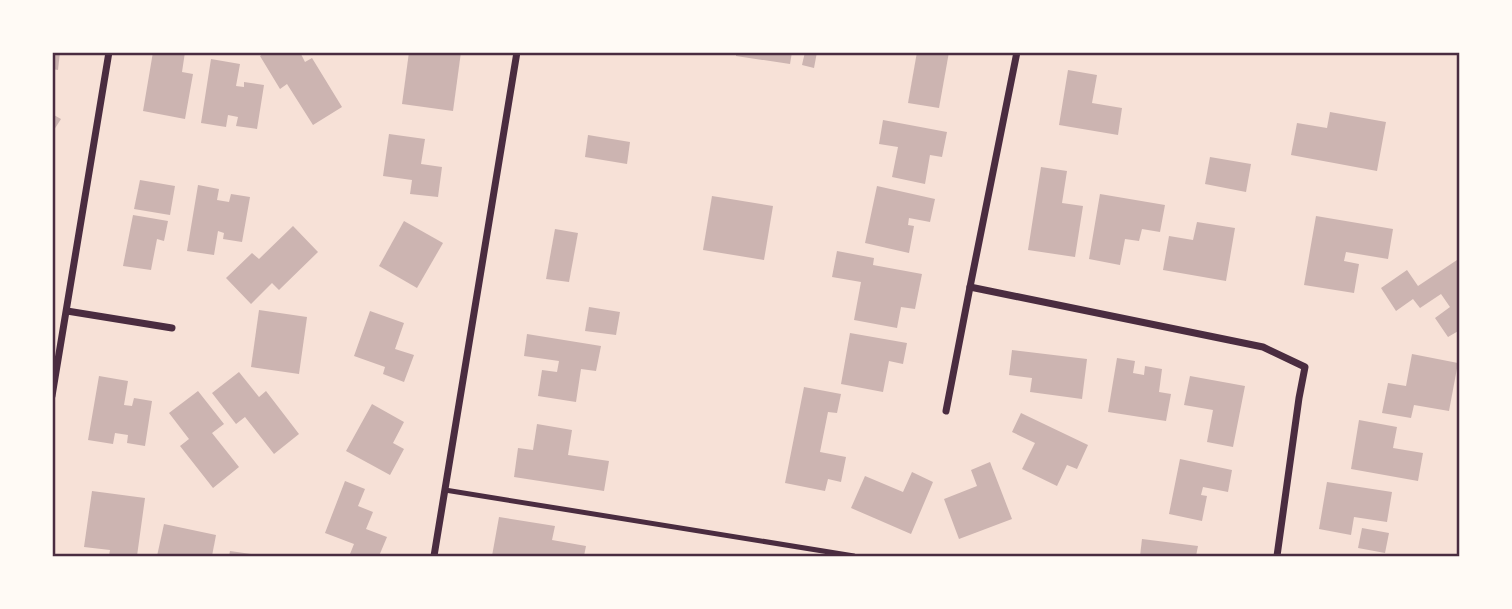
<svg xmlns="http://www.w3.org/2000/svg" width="1512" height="609" font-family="'IBM Plex Sans',sans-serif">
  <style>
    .building { fill: #ccb4b1 }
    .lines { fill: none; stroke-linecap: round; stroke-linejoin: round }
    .service { stroke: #4a2c40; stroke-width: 5 }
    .minor { stroke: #4a2c40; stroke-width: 7 }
    .neatline { fill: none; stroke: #4a2c40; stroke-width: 2.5 }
  </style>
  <rect width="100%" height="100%" fill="#f7e1d7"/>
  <g class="building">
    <polygon points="52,52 60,52 58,70 52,69"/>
    <polygon points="153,52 185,52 182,72 193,74 185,119 143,111"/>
    <polygon points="266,52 300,52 305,62 312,58 342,107 313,125 287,84 280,89 260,56"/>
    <polygon points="409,52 461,52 453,111 402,104"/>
    <polygon points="736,52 792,52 790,64 736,56"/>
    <polygon points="805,52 817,52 814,68 802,65"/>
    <polygon points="917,52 949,52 939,108 908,103"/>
    <polygon points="211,59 240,64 236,86 244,87 244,82 264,85 257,129 236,126 238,117 228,115 226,127 201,123"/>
    <polygon points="1068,70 1097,75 1092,103 1122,108 1118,135 1059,125"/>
    <polygon points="1330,112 1386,122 1377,171 1291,155 1297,123 1327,128"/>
    <polygon points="52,114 61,119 52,133"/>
    <polygon points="883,120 947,132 942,157 930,155 925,184 892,177 898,147 879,144"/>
    <polygon points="389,134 425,139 421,164 442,167 438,197 410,194 412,180 383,176"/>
    <polygon points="588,135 630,142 627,164 585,157"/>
    <polygon points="1210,157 1251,164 1246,192 1205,184"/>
    <polygon points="1041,167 1067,171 1062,203 1083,206 1075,257 1028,250"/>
    <polygon points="140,180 175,186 170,215 134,209"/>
    <polygon points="198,185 219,189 217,200 229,202 231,194 250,197 242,242 223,239 224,233 218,231 214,255 187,251"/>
    <polygon points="877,186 935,199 930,222 909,218 908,225 914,226 909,253 865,243"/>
    <polygon points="1100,194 1165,205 1160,232 1142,229 1139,241 1125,239 1120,265 1089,259"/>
    <polygon points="712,196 773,206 764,260 703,250"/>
    <polygon points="133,215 168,221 164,241 157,239 151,270 123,266"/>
    <polygon points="1316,216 1393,229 1388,259 1346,252 1344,261 1359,264 1354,293 1304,285"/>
    <polygon points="404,221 443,243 417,288 379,266"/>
    <polygon points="1197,222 1235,228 1226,281 1163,270 1169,236 1193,240"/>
    <polygon points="293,226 318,252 279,290 272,283 251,304 226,278 252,253 259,259"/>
    <polygon points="555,229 578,233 569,282 546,279"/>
    <polygon points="837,251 874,258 873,265 922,274 915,309 901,307 897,328 854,320 861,282 832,277"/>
    <polygon points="1460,258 1460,330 1448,337 1435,318 1450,307 1441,294 1420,308 1413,299 1396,311 1381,288 1407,270 1418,286"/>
    <polygon points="589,307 620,312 616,335 585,331"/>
    <polygon points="259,310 307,317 299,374 251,367"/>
    <polygon points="370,311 404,323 395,349 414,355 404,382 383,374 385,367 354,356"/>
    <polygon points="850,333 907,343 903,364 889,361 883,392 841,384"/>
    <polygon points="527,334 601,346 596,371 581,369 576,402 538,396 542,370 557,372 559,361 524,356"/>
    <polygon points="1012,350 1087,359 1082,399 1030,392 1032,378 1009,375"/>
    <polygon points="1412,354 1458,363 1449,411 1414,405 1411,418 1382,413 1388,383 1406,386"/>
    <polygon points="1117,358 1135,361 1133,373 1144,375 1145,366 1162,369 1159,392 1171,394 1166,421 1108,412"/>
    <polygon points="239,372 259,397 266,391 299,434 274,454 245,417 236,424 212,393"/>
    <polygon points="99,376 128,381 124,405 132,406 134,398 152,401 145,446 127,443 128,435 115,433 113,444 88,440"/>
    <polygon points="1190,376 1245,386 1233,447 1207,442 1213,410 1184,405"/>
    <polygon points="804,387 841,394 837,413 828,412 820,452 846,457 841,482 828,479 825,491 785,483"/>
    <polygon points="198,391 224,424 212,433 239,467 213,488 180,446 189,439 169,413"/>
    <polygon points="372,404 404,422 393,443 404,449 390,475 346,451"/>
    <polygon points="1021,413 1088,445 1077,469 1067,465 1057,486 1022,469 1035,443 1012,432"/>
    <polygon points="1359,420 1397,427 1393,448 1423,453 1418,481 1351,469"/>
    <polygon points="537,424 572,430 568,455 609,461 604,491 514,477 518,448 533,450"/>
    <polygon points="1180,459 1232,470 1228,492 1203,487 1201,495 1207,496 1202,521 1169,514"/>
    <polygon points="990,462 1012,519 959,539 944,499 977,486 971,470"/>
    <polygon points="912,472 933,482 911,534 851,508 865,476 903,492"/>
    <polygon points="345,481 365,489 358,506 373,512 366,529 387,537 379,556 355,556 350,554 354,544 325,533"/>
    <polygon points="1327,482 1392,492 1387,522 1354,517 1351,535 1319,529"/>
    <polygon points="92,491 145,498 137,556 109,556 110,550 84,547"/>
    <polygon points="499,517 555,526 552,540 586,546 584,556 492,556"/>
    <polygon points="164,524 216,535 212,556 157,556"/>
    <polygon points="1362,528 1389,533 1385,553 1358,548"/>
    <polygon points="1142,539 1198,546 1196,556 1140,556"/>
    <polygon points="230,551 251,554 251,556 229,556"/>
  </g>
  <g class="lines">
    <polyline class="service" points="445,490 854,556"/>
    <g class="minor">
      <polyline points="1017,52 970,287 1263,347 1305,367 1299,398 1277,556"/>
      <polyline points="67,311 172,328"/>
      <polyline points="52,396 109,52"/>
      <polyline points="946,411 970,287"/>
      <polyline points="434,556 517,52"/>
    </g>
  </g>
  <rect width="1512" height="609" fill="none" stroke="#fffaf5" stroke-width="108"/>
  <rect x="54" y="54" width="1404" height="501" class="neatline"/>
</svg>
